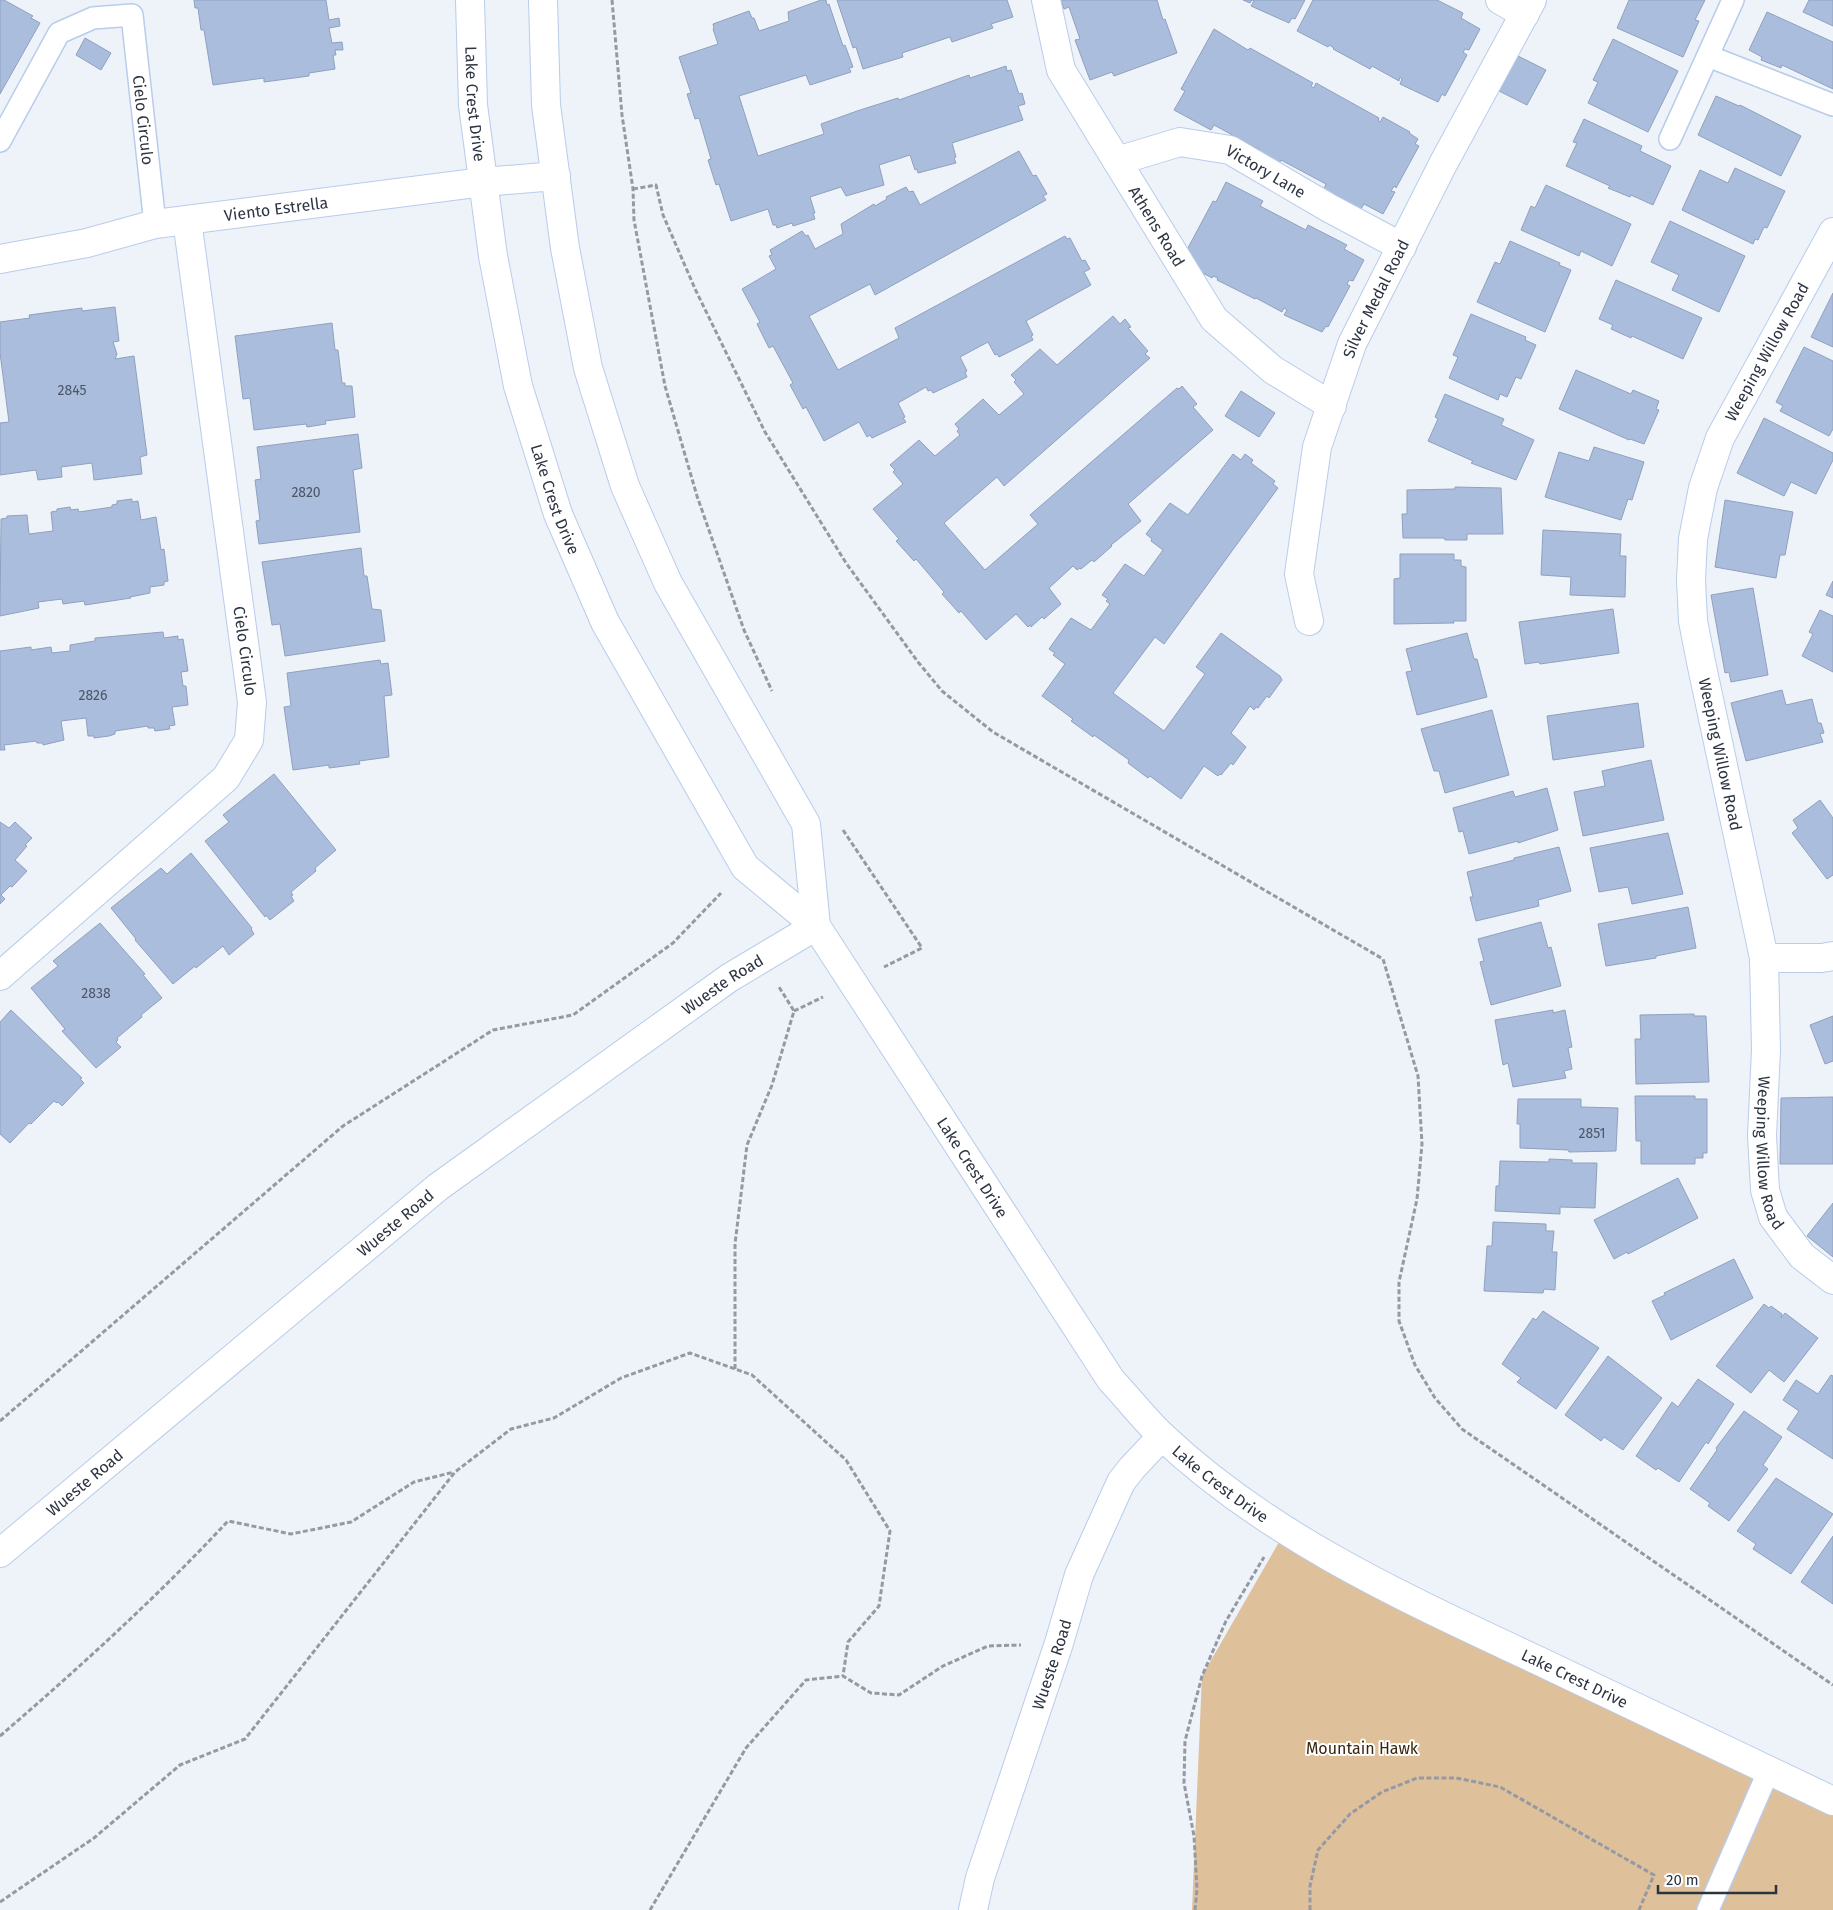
<svg xmlns="http://www.w3.org/2000/svg" width="1833" height="1910" font-family="'Fira Sans',sans-serif">
  <style>
    .green { fill: #dec09b }
    .building { fill: #aabddc; stroke: #8fa1bf }
    .lines { fill: none; stroke-linecap: round; stroke-linejoin: round }
    .lane-casing { stroke: #b8cceb; stroke-width: 24 }
    .street-casing { stroke: #b8cceb; stroke-width: 30 }
    .secondary-casing { stroke: #b8cceb; stroke-width: 30 }
    .path { stroke: #9499a3; stroke-width: 3; stroke-dasharray: 5 2.5; stroke-linecap: butt }
    .lane { stroke: #fff; stroke-width: 21 }
    .street { stroke: #fff; stroke-width: 28 }
    .secondary { stroke: #fff; stroke-width: 28 }
    .labels { text-anchor: middle; dominant-baseline: central; stroke-width: 4; stroke-linejoin: round; paint-order: stroke }
    .number-label { font-size: 14px; fill: #4c5668 }
    .street-label { font-size: 16px; fill: #2d3441; stroke: #fff }
    .park-label { font-size: 16px; fill: #39260b; stroke: #fff }
  </style>
  <rect width="100%" height="100%" fill="#eef2f9"/>
  <polygon class="green" points="1286,1530 1833,1800 1833,1910 1192,1910 1202,1676"/>
  <g class="building">
    <polygon points="0,0 4,0 33,16 31,18 40,23 0,94"/>
    <polygon points="194,0 326,0 329,20 339,18 340,26 329,28 332,43 342,42 343,50 335,50 336,55 333,55 335,69 309,73 309,76 264,82 264,78 213,85 204,30 201,30 198,8 195,8"/>
    <polygon points="821,0 826,0 827,5 829,4 843,46 845,45 853,67 849,68 851,72 810,85 806,75 739,96 758,156 824,134 821,124 857,111 898,98 899,100 969,75 970,78 1006,66 1007,71 1011,70 1019,94 1022,93 1025,104 1018,106 1023,120 952,143 956,157 954,158 956,163 918,173 917,169 915,170 910,155 879,165 884,185 846,196 841,187 810,197 815,213 813,213 815,219 793,226 792,223 777,228 776,225 773,225 768,209 731,221 719,184 716,185 708,160 711,159 699,118 695,119 687,94 691,93 679,57 718,44 713,29 714,28 713,24 749,11 752,18 754,18 759,31 789,21 788,12"/>
    <polygon points="837,0 1007,0 1013,17 991,24 993,28 952,42 950,37 902,53 903,57 863,69 856,47 853,48"/>
    <polygon points="1061,0 1157,0 1163,20 1165,19 1177,53 1114,76 1112,72 1090,80 1075,40 1080,39 1069,7 1064,9"/>
    <polygon points="1243,0 1305,0 1295,19 1292,18 1289,23 1251,6 1254,1 1252,0 1250,3"/>
    <polygon points="1313,0 1437,0 1463,13 1461,18 1480,29 1469,50 1465,49 1463,52 1467,55 1445,96 1442,94 1438,102 1400,84 1402,79 1400,77 1399,81 1372,66 1370,69 1333,49 1334,48 1329,45 1328,47 1297,31"/>
    <polygon points="1629,0 1705,0 1695,20 1699,21 1683,57 1617,28"/>
    <polygon points="1809,0 1833,0 1833,26 1803,12"/>
    <polygon points="1767,12 1833,42 1833,89 1782,65 1781,68 1761,60 1762,57 1749,50"/>
    <polygon points="1214,29 1248,50 1250,48 1313,83 1311,86 1314,88 1316,83 1379,118 1378,121 1380,122 1383,117 1410,132 1409,133 1418,139 1415,144 1419,146 1396,188 1394,186 1391,191 1395,192 1383,214 1364,204 1361,209 1324,189 1326,184 1281,160 1278,165 1257,153 1260,150 1214,125 1211,130 1174,110 1185,91 1181,89"/>
    <polygon points="85,38 111,53 101,70 76,55"/>
    <polygon points="1613,39 1678,71 1648,132 1588,103 1598,82 1593,80"/>
    <polygon points="1518,56 1546,70 1527,105 1499,91"/>
    <polygon points="1716,96 1739,106 1740,105 1801,136 1781,176 1698,135"/>
    <polygon points="1584,119 1642,146 1640,151 1671,166 1653,205 1631,195 1630,197 1608,188 1610,186 1566,166 1577,143 1573,142"/>
    <polygon points="1019,151 1033,176 1036,175 1047,194 1043,196 1046,200 875,295 870,284 809,316 838,370 899,338 895,328 1065,236 1067,239 1070,238 1082,261 1085,260 1090,269 1084,272 1091,285 1026,321 1033,335 1031,336 1033,340 999,357 997,354 995,355 988,342 960,357 967,371 965,372 967,377 933,393 931,390 928,391 926,387 898,403 905,417 903,418 906,422 872,438 870,435 867,437 859,422 824,441 806,407 803,409 790,385 793,383 773,346 769,348 757,324 760,322 742,289 776,269 769,256 772,255 770,250 802,231 806,236 808,235 815,249 843,234 841,224 874,204 875,206 887,199 886,197 906,187 909,192 913,191 920,205"/>
    <polygon points="1735,168 1785,191 1767,228 1764,227 1758,240 1755,239 1753,244 1682,210 1700,170 1728,183"/>
    <polygon points="1226,182 1263,201 1260,206 1306,230 1308,225 1347,245 1344,249 1364,260 1353,281 1349,280 1347,284 1350,286 1328,327 1326,326 1322,332 1284,315 1287,310 1284,308 1282,312 1256,298 1255,299 1217,280 1218,278 1213,276 1212,278 1181,261 1213,201 1216,202"/>
    <polygon points="1546,185 1631,224 1612,266 1581,251 1579,256 1521,230 1531,206 1535,208"/>
    <polygon points="1670,221 1745,256 1719,312 1672,290 1679,275 1651,262"/>
    <polygon points="1510,241 1560,263 1559,265 1571,270 1545,332 1477,302 1495,262 1500,264"/>
    <polygon points="1616,280 1702,318 1683,359 1632,336 1631,338 1611,329 1613,325 1599,319"/>
    <polygon points="1833,293 1833,347 1811,337"/>
    <polygon points="115,307 119,341 113,342 117,354 115,359 134,356 147,455 140,457 142,474 94,480 92,463 61,467 62,477 38,480 36,470 0,475 0,423 9,422 0,353 0,322 30,318 29,315 82,308 82,311"/>
    <polygon points="1471,314 1526,337 1525,340 1536,345 1521,379 1516,377 1507,397 1500,394 1498,400 1449,378 1458,357 1453,355"/>
    <polygon points="1113,316 1120,324 1125,319 1131,327 1128,328 1148,351 1145,354 1150,358 1004,486 997,477 944,523 985,570 1038,524 1030,515 1177,388 1179,389 1182,386 1197,404 1193,407 1213,430 1128,504 1141,521 1111,545 1112,546 1094,562 1092,560 1081,569 1080,568 1077,570 1073,566 1049,588 1061,604 1044,619 1042,617 1031,627 1030,625 1028,627 1016,614 986,640 961,611 959,613 942,594 944,592 916,559 914,561 896,541 899,539 873,509 903,484 893,472 895,470 890,465 919,440 935,456 960,435 957,431 959,429 955,424 983,399 999,415 1024,394 1014,382 1016,380 1011,375 1040,349 1057,365"/>
    <polygon points="332,323 335,350 338,350 342,383 345,383 345,386 352,386 355,417 325,421 326,424 307,427 306,424 254,430 250,398 243,399 235,336"/>
    <polygon points="1804,347 1833,361 1833,429 1829,436 1780,411 1783,406 1776,402"/>
    <polygon points="1576,370 1631,394 1633,390 1659,401 1656,409 1659,410 1644,444 1630,439 1629,440 1559,409"/>
    <polygon points="1241,391 1275,413 1259,437 1225,416"/>
    <polygon points="1445,394 1504,419 1501,425 1534,440 1516,480 1471,463 1473,461 1428,441 1438,419 1435,417"/>
    <polygon points="1764,418 1833,453 1833,460 1816,494 1791,482 1784,496 1737,473"/>
    <polygon points="358,434 362,468 353,470 360,532 259,544 256,521 260,520 255,480 261,479 257,447"/>
    <polygon points="1594,447 1644,462 1632,500 1628,499 1621,520 1545,497 1559,452 1589,461"/>
    <polygon points="1233,454 1241,460 1245,454 1253,460 1251,463 1275,481 1273,484 1278,488 1164,644 1155,637 1113,693 1164,731 1205,674 1196,667 1221,633 1280,676 1282,680 1269,698 1267,696 1258,708 1256,707 1254,710 1250,706 1231,733 1246,747 1233,765 1231,763 1221,775 1220,774 1218,776 1204,766 1181,799 1150,776 1148,778 1128,763 1129,760 1094,735 1093,737 1071,721 1073,719 1042,696 1065,664 1053,655 1055,653 1049,649 1071,618 1091,630 1110,604 1106,601 1108,599 1102,595 1125,564 1144,576 1163,550 1151,541 1152,539 1146,534 1170,503 1188,515"/>
    <polygon points="1455,487 1501,488 1503,534 1467,534 1467,540 1445,540 1444,538 1403,538 1402,514 1407,514 1407,490 1455,489"/>
    <polygon points="132,499 132,502 138,501 141,520 156,517 161,550 164,549 168,581 164,582 164,585 150,587 150,593 130,597 131,598 85,605 84,601 63,604 62,599 38,602 39,608 0,616 1,519 7,518 7,516 27,515 29,534 53,531 51,512 57,511 57,509 70,507 71,510 78,509 79,512 112,507 112,505 117,504 117,501"/>
    <polygon points="1725,500 1793,512 1785,555 1780,555 1776,578 1715,567"/>
    <polygon points="1543,530 1621,534 1620,556 1626,556 1625,597 1570,595 1571,577 1541,575"/>
    <polygon points="361,548 364,576 367,576 372,609 381,610 385,641 285,656 280,624 272,625 262,562"/>
    <polygon points="1400,554 1454,554 1454,560 1461,560 1461,566 1466,567 1466,621 1453,621 1454,623 1394,624 1394,579 1400,578"/>
    <polygon points="1833,581 1833,598 1826,595"/>
    <polygon points="1753,588 1768,675 1731,682 1729,672 1725,673 1711,595"/>
    <polygon points="1613,609 1619,653 1540,664 1539,662 1525,664 1519,622"/>
    <polygon points="1820,610 1833,616 1833,672 1802,656 1813,634 1809,632"/>
    <polygon points="163,632 164,638 178,636 178,640 183,639 188,671 181,672 183,686 186,686 188,705 172,707 175,725 169,726 170,729 155,731 154,728 148,728 148,726 115,731 115,734 109,736 94,738 94,736 88,736 86,718 61,721 64,740 43,745 43,743 37,743 36,741 4,745 5,750 0,750 0,651 31,647 31,650 51,647 52,653 70,651 70,645 95,641 95,638"/>
    <polygon points="1467,633 1474,659 1477,659 1487,697 1417,715 1406,672 1412,671 1406,649"/>
    <polygon points="380,660 381,664 388,663 392,695 384,696 389,757 359,761 360,764 329,768 329,765 293,770 284,707 291,706 287,673"/>
    <polygon points="1782,690 1786,705 1812,699 1818,723 1821,723 1824,733 1820,734 1823,742 1746,761 1731,703"/>
    <polygon points="1638,703 1644,747 1553,760 1547,716"/>
    <polygon points="1492,710 1509,775 1445,793 1439,771 1434,771 1421,729"/>
    <polygon points="1651,760 1664,820 1583,836 1574,792 1605,786 1602,771"/>
    <polygon points="274,774 336,850 315,868 316,871 291,892 293,895 291,896 294,901 270,920 266,915 265,917 205,841 229,822 223,815"/>
    <polygon points="1547,788 1558,830 1518,843 1518,841 1469,854 1463,831 1459,832 1453,808 1513,791 1515,797"/>
    <polygon points="1820,800 1833,818 1833,875 1827,879 1792,833 1798,828 1793,820"/>
    <polygon points="0,822 9,828 15,822 32,838 25,845 27,846 15,860 27,871 12,887 10,886 1,895 5,899 0,904"/>
    <polygon points="1668,833 1683,894 1632,904 1628,887 1599,892 1590,848"/>
    <polygon points="1559,847 1571,891 1538,900 1539,906 1476,921 1470,897 1473,897 1467,872 1514,860 1514,858"/>
    <polygon points="191,853 252,928 251,929 254,934 229,955 223,946 196,968 195,966 173,984 135,940 136,939 111,908 161,868 167,874"/>
    <polygon points="1688,907 1696,948 1656,956 1656,958 1606,966 1598,924"/>
    <polygon points="1541,922 1548,948 1551,947 1561,986 1491,1005 1480,962 1484,961 1478,939"/>
    <polygon points="100,923 145,974 143,975 162,998 141,1015 142,1017 117,1038 118,1040 116,1042 121,1047 96,1068 62,1031 65,1029 31,988 58,966 53,961"/>
    <polygon points="11,1010 82,1078 80,1079 84,1083 62,1106 58,1102 57,1103 54,1101 31,1124 29,1123 10,1143 0,1134 0,1022"/>
    <polygon points="1553,1010 1553,1013 1565,1010 1572,1047 1568,1048 1572,1069 1564,1071 1566,1078 1513,1087 1508,1063 1503,1065 1495,1020"/>
    <polygon points="1694,1014 1694,1016 1706,1016 1709,1082 1636,1084 1635,1039 1641,1039 1640,1015"/>
    <polygon points="1833,1016 1833,1061 1825,1064 1810,1025"/>
    <polygon points="1635,1096 1695,1096 1695,1099 1707,1099 1707,1153 1703,1153 1703,1158 1695,1158 1695,1164 1641,1164 1641,1141 1636,1141"/>
    <polygon points="1833,1097 1833,1164 1780,1164 1781,1098"/>
    <polygon points="1518,1099 1581,1099 1581,1107 1618,1108 1616,1151 1569,1152 1568,1150 1520,1148 1520,1124 1517,1124"/>
    <polygon points="1549,1159 1572,1160 1572,1163 1597,1163 1595,1208 1560,1207 1560,1214 1495,1211 1496,1186 1499,1186 1500,1161 1549,1162"/>
    <polygon points="1678,1178 1698,1218 1628,1254 1627,1252 1614,1259 1594,1220"/>
    <polygon points="1833,1203 1833,1257 1807,1236"/>
    <polygon points="1493,1222 1546,1224 1546,1231 1554,1231 1552,1252 1557,1252 1555,1290 1544,1289 1543,1293 1484,1291 1487,1246 1492,1246"/>
    <polygon points="1734,1259 1753,1298 1671,1340 1652,1301 1665,1295 1664,1293"/>
    <polygon points="1764,1304 1769,1308 1771,1306 1782,1314 1781,1318 1785,1313 1818,1338 1784,1382 1769,1370 1751,1393 1716,1366"/>
    <polygon points="1543,1311 1599,1348 1556,1409 1517,1382 1521,1378 1502,1364 1533,1318 1536,1320"/>
    <polygon points="1608,1356 1662,1398 1623,1450 1604,1437 1601,1441 1565,1415"/>
    <polygon points="1831,1375 1833,1376 1833,1459 1787,1429 1799,1411 1783,1400 1796,1380 1818,1394"/>
    <polygon points="1698,1379 1734,1404 1708,1444 1706,1442 1679,1482 1658,1468 1656,1470 1636,1456 1672,1402 1678,1407"/>
    <polygon points="1744,1411 1782,1437 1763,1465 1768,1469 1729,1521 1708,1506 1710,1503 1690,1489 1717,1450 1716,1448"/>
    <polygon points="1776,1478 1833,1514 1791,1574 1753,1549 1756,1544 1737,1531"/>
    <polygon points="1833,1536 1833,1604 1801,1582"/>
  </g>
  <g class="lines">
    <g class="lane-casing">
      <g id="lane">
        <polyline points="1708,56 1833,105"/>
        <polyline points="1670,139 1733,0"/>
        <path id="s1" d="M0 141 59 33 93 18 132 15 155 224"/>
        <polyline points="1708,1910 1769,1770"/>
      </g>
    </g>
    <g class="street-casing">
      <g id="street">
        <path id="s2" d="M1046 0 1061 70 1214 319 1273 370 1332 406"/>
        <polyline points="1500,0 1525,14"/>
        <path id="s3" d="M1117 161 1180 142 1230 150 1329 208 1402 247"/>
        <path id="s4" d="M1833 232 1720 438 1703 488 1693 539 1691 580 1693 621 1701 662 1764 958 1766 1050 1762 1136 1765 1190 1773 1217 1802 1256 1833 1280"/>
        <path id="s5" d="M0 259 87 243 155 224 483 182 556 176"/>
        <path id="s6" d="M1309 621 1299 574 1317 447 1352 344 1443 164 1532 0"/>
        <polyline points="1764,958 1822,958 1833,956"/>
        <polyline points="0,976 226,778 249,740 252,702 187,220"/>
      </g>
    </g>
    <g class="secondary-casing">
      <g id="secondary">
        <path id="s7" d="M470 0 473 105 493 256 518 386 558 514 605 622 745 867 816 926 1111 1380C1128 1398 1144 1419 1162 1436 1270 1538 1407 1599 1539 1661 1637 1708 1735 1754 1833 1801"/>
        <polyline points="543,0 546,105 565,248 588,368 625,486 668,583 806,824 816,926"/>
        <path id="s8" d="M0 1553 438 1187 729 978 816 926"/>
        <path id="s9" d="M973 1910 980 1878 1059 1643 1079 1575 1121 1482 1132 1468 1162 1436"/>
      </g>
    </g>
    <g class="path">
      <polyline points="612,0 622,115 633,189 634,220 665,386 697,496 744,630 772,691"/>
      <polyline points="633,189 656,185 663,215 696,291 765,432 846,563 918,662 942,691 993,732 1383,959 1418,1076 1422,1144 1417,1199 1399,1282 1399,1321 1415,1365 1435,1398 1462,1429 1833,1685"/>
      <polyline points="843,830 922,948 884,967"/>
      <polyline points="794,1011 823,997"/>
      <polyline points="735,1369 735,1244 747,1145 772,1085 794,1011 779,987"/>
      <polyline points="0,1421 343,1126 493,1030 573,1015 673,943 721,893"/>
      <path d="M0 1736C79 1668 157 1597 228 1521L291 1534 351 1522 414 1482 454 1472"/>
      <polyline points="0,1902 94,1838 180,1765 245,1739 455,1472 511,1429 554,1418 621,1378 690,1353 752,1375 846,1460 890,1531 879,1606 848,1642 843,1676"/>
      <polyline points="650,1910 746,1748 806,1680 843,1676 871,1693 899,1695 943,1666 988,1646 1021,1645"/>
      <polyline points="1195,1910 1197,1889 1194,1836 1184,1783 1185,1741 1202,1676 1226,1621 1264,1557"/>
      <polyline points="1310,1910 1310,1886 1318,1850 1350,1814 1382,1792 1417,1778 1456,1778 1500,1787 1654,1875 1639,1910"/>
    </g>
    <use href="#lane" class="lane"/>
    <use href="#street" class="street"/>
    <use href="#secondary" class="secondary"/>
  </g>
  <g class="labels">
    <g class="number-label">
      <text x="72" y="390">2845</text>
      <text x="306" y="492">2820</text>
      <text x="93" y="695">2826</text>
      <text x="96" y="993">2838</text>
      <text x="1592" y="1133">2851</text>
    </g>
    <g class="street-label">
      <text stroke="none"><textPath href="#s7" startOffset="104">Lake Crest Drive</textPath></text>
      <text stroke="none"><textPath href="#s1" startOffset="305">Cielo Circulo</textPath></text>
      <text stroke="none"><textPath href="#s3" startOffset="158">Victory Lane</textPath></text>
      <text stroke="none"><textPath href="#s5" startOffset="281">Viento Estrella</textPath></text>
      <text stroke="none"><textPath href="#s2" startOffset="255">Athens Road</textPath></text>
      <text stroke="none"><textPath href="#s6" startOffset="336">Silver Medal Road</textPath></text>
      <text transform="translate(1767 352) rotate(-61)">Weeping Willow Road</text>
      <text stroke="none"><textPath href="#s7" startOffset="509">Lake Crest Drive</textPath></text>
      <text transform="translate(245 651) rotate(82)">Cielo Circulo</text>
      <text stroke="none"><textPath href="#s4" startOffset="558">Weeping Willow Road</textPath></text>
      <text stroke="none"><textPath href="#s8" startOffset="920">Wueste Road</textPath></text>
      <text stroke="none"><textPath href="#s4" startOffset="962">Weeping Willow Road</textPath></text>
      <text stroke="none"><textPath href="#s7" startOffset="1304">Lake Crest Drive</textPath></text>
      <text stroke="none"><textPath href="#s8" startOffset="515">Wueste Road</textPath></text>
      <text stroke="none"><textPath href="#s8" startOffset="110">Wueste Road</textPath></text>
      <text stroke="none"><textPath href="#s7" startOffset="1709">Lake Crest Drive</textPath></text>
      <text stroke="none"><textPath href="#s9" startOffset="258">Wueste Road</textPath></text>
      <text stroke="none"><textPath href="#s7" startOffset="2114">Lake Crest Drive</textPath></text>
    </g>
    <g class="park-label">
      <text x="1362" y="1748">Mountain Hawk</text>
    </g>
  </g>
  <path d="M1658 1885v8h118v-8" fill="none" stroke="#2d3441" stroke-width="2.5"/>
  <text x="1666" y="1885" font-size="15" fill="#2d3441" stroke="#ffffff" stroke-width="4" paint-order="stroke">20 m</text>
</svg>
